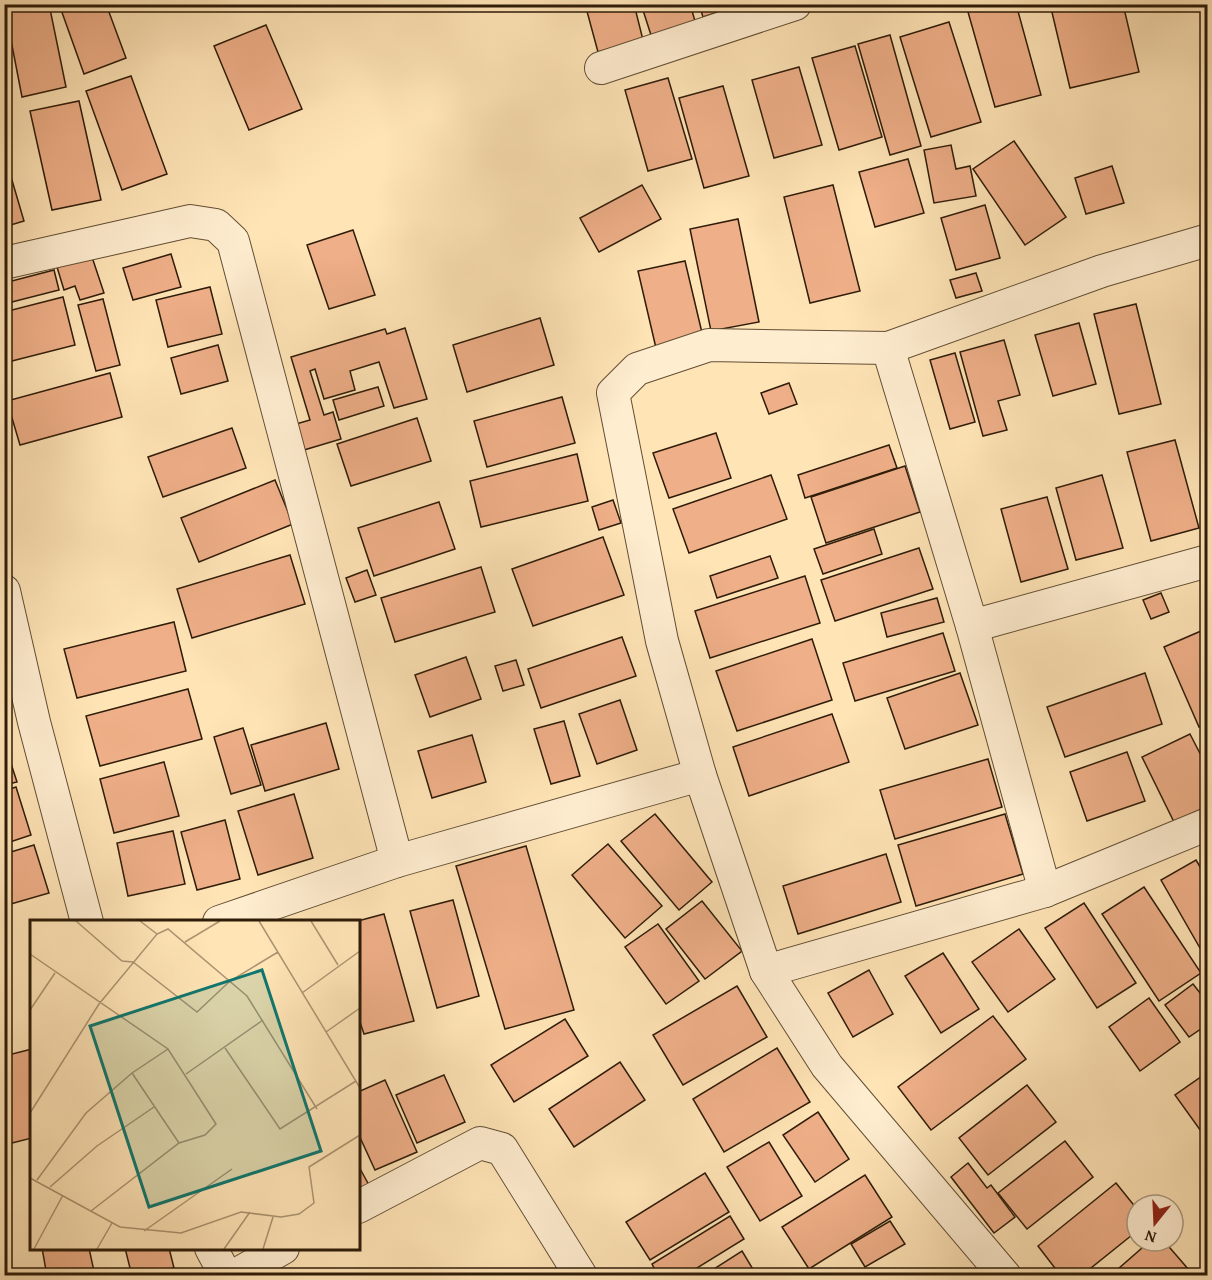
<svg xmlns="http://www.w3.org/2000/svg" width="1212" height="1280" font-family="'Gentium Book Plus',serif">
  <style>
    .building { fill: #efaf88; stroke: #2e1c09; stroke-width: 1.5 }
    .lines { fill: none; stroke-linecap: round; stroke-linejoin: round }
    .minor-casing { stroke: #624e34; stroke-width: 34 }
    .minor { stroke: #ffedd0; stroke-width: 32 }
    .inset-road { fill: none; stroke: #ab9471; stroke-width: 1.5 }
    .view { fill: #0f766e; fill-opacity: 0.15; stroke: #0f766e; stroke-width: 3 }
    .inset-edge { fill: none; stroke: #2e1c09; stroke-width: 3 }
  </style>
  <rect width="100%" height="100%" fill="#ffe4b6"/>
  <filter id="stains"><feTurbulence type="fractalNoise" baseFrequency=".00333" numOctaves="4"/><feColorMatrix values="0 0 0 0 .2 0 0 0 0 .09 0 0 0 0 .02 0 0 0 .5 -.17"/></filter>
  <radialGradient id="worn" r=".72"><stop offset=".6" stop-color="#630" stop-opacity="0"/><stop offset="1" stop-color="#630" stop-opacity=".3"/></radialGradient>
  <g class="building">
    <polygon points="4,4 49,4 66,87 22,97"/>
    <polygon points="59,4 106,4 126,58 84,74"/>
    <polygon points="585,4 634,4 643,40 598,52"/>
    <polygon points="641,4 690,4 695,21 651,35"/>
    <polygon points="699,4 743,4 703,17"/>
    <polygon points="995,4 1016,4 1041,95 995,107 968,12"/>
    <polygon points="1050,4 1123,4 1139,72 1070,88"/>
    <polygon points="1201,4 1208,4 1208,27"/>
    <polygon points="949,22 981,122 931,137 900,37"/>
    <polygon points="266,25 302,109 249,130 214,46"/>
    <polygon points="890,35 921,146 890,155 858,44"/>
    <polygon points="855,46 882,137 839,150 812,58"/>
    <polygon points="799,67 822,145 774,158 752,80"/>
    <polygon points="131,76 167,174 122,190 86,91"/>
    <polygon points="668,78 692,159 648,171 625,90"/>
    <polygon points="723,86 749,176 704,188 679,98"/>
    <polygon points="79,101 101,200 52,210 30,111"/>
    <polygon points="1014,141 1066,217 1025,245 973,169"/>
    <polygon points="951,145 956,169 970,166 976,196 934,203 924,150"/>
    <polygon points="4,153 24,221 4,227"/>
    <polygon points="908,159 924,213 875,227 859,172"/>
    <polygon points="1112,166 1124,203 1086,214 1075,178"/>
    <polygon points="642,185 661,219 599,252 580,218"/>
    <polygon points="833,185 860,291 810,303 784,197"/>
    <polygon points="985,205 1000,258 956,270 941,218"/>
    <polygon points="738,219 759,322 711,331 690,229"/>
    <polygon points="353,230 375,295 329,309 307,245"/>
    <polygon points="171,254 181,287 133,300 123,268"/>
    <polygon points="92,257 104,293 80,300 75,286 64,290 57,267"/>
    <polygon points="685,261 703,337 656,348 638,271"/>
    <polygon points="54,270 59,290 4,304 4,283"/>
    <polygon points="976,273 982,291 956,298 950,280"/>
    <polygon points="210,287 222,334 168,347 156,300"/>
    <polygon points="63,297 75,345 4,363 4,312"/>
    <polygon points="103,299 120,365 96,371 78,305"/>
    <polygon points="1136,304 1161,404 1119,414 1094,314"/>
    <polygon points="540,318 554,365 467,392 453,345"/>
    <polygon points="1079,323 1096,384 1053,396 1035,335"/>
    <polygon points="405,328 427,399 394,408 379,362 350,371 355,390 324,399 315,369 310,371 324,415 333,412 341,439 304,450 296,424 310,420 291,357 385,329 387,334"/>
    <polygon points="1004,340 1020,395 998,401 1007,430 983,436 960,352"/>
    <polygon points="218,345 228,381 181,394 171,358"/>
    <polygon points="955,353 975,422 950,429 930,360"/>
    <polygon points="110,373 122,417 20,445 7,401"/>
    <polygon points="789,383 797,404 769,414 761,393"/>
    <polygon points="378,387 384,406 339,420 333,400"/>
    <polygon points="562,397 575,443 487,467 474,421"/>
    <polygon points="417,418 431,461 351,486 337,444"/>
    <polygon points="232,428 246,468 163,497 148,457"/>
    <polygon points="716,433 731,478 669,498 653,453"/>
    <polygon points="1175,440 1199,528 1151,541 1127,452"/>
    <polygon points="889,445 897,468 805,498 798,475"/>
    <polygon points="577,454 588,501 481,527 470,481"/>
    <polygon points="905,466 920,512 826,543 811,497"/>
    <polygon points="771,475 787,519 689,553 673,509"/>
    <polygon points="1102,475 1123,548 1076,560 1056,488"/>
    <polygon points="275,480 293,524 199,562 181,518"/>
    <polygon points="1047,497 1068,569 1021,582 1001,509"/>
    <polygon points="613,500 621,523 599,530 592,507"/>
    <polygon points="439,502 455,549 374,576 358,528"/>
    <polygon points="874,529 882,554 823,574 814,549"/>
    <polygon points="603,537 624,595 533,626 512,569"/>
    <polygon points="919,548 933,589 835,621 821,580"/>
    <polygon points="290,555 305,604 192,638 177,589"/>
    <polygon points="770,556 778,578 717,598 710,576"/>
    <polygon points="481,567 495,612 395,642 381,598"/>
    <polygon points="367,570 376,595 355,602 346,578"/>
    <polygon points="805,576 820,623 710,658 695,611"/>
    <polygon points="1161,593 1169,612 1151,619 1143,600"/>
    <polygon points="937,598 944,622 887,637 881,613"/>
    <polygon points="174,622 186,671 77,698 64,649"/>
    <polygon points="1208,628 1208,724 1199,727 1164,647"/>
    <polygon points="943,633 955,671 855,701 843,663"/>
    <polygon points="622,637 636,676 541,708 528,669"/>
    <polygon points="812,639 832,700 737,731 716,671"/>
    <polygon points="466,657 481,699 430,717 415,675"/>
    <polygon points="516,660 524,685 503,691 495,666"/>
    <polygon points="960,673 978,725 905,749 887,698"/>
    <polygon points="1145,673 1162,724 1065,757 1047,707"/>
    <polygon points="188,689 202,739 100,766 86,716"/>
    <polygon points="620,700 637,750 597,764 579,714"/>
    <polygon points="832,714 849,762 749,796 733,747"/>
    <polygon points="564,721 580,776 551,784 534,729"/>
    <polygon points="326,723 339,769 265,791 251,745"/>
    <polygon points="243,728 261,785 231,794 214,737"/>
    <polygon points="1190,734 1208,769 1208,806 1174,822 1142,757"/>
    <polygon points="472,735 486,782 432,798 418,751"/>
    <polygon points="4,742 17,782 4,785"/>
    <polygon points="1127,752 1145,801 1087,821 1070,772"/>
    <polygon points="988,759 1002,807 895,839 880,790"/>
    <polygon points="164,762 179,816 114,833 100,779"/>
    <polygon points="16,787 31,835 4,844 4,791"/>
    <polygon points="294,794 313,858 258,875 238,811"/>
    <polygon points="655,814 712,882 679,910 621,841"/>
    <polygon points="1005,814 1023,874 916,906 898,845"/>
    <polygon points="225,820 240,879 197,890 181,832"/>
    <polygon points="173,831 185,884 128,896 117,843"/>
    <polygon points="608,844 662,906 625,938 572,875"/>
    <polygon points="34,845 49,893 4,906 4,854"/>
    <polygon points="526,846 574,1010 505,1029 456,866"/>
    <polygon points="886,854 901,902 798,934 783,886"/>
    <polygon points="1196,860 1208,880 1208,962 1161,880"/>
    <polygon points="1144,887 1201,973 1159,1001 1102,914"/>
    <polygon points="453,900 479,996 437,1008 410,911"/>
    <polygon points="702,901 742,951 705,979 666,929"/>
    <polygon points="1084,903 1136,983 1097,1008 1045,928"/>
    <polygon points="384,914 414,1021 364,1034 358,1016 358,922 354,922"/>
    <polygon points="658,924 699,981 666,1004 625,947"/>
    <polygon points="1019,929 1055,979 1008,1012 972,962"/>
    <polygon points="943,953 979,1009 941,1033 905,976"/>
    <polygon points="869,970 893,1014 853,1037 828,993"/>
    <polygon points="1193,984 1208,1003 1208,1024 1189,1037 1165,1005"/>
    <polygon points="737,986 767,1037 683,1085 653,1035"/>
    <polygon points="1149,998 1180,1042 1140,1071 1109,1027"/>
    <polygon points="993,1016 1026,1059 931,1130 898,1087"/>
    <polygon points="565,1019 588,1056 514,1102 491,1065"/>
    <polygon points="777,1048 810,1102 724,1152 693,1099"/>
    <polygon points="32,1049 32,1138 4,1145 4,1056"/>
    <polygon points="620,1062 645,1100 574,1147 549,1109"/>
    <polygon points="1208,1072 1208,1131 1203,1134 1175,1095"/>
    <polygon points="444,1075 465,1122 417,1143 396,1095"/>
    <polygon points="385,1080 417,1152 375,1170 358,1133 358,1092"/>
    <polygon points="1027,1085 1056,1122 988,1175 959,1138"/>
    <polygon points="818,1112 849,1159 815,1182 783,1135"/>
    <polygon points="1065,1141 1093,1177 1027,1229 998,1193"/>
    <polygon points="769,1142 802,1196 760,1221 727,1167"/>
    <polygon points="968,1163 987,1188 991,1185 1015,1217 994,1233 951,1177"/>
    <polygon points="358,1165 370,1187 358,1193"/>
    <polygon points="705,1173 729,1212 650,1260 626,1222"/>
    <polygon points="865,1175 892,1217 809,1269 782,1227"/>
    <polygon points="1116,1183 1137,1209 1137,1231 1081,1276 1061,1276 1038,1246"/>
    <polygon points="730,1216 744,1239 684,1276 658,1276 652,1264"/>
    <polygon points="890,1221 905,1244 865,1267 851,1244"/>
    <polygon points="1150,1241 1164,1241 1189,1270 1183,1276 1110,1276"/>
    <polygon points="42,1248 89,1248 95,1276 47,1276"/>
    <polygon points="125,1248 169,1248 174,1268 132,1276"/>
    <polygon points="742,1251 757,1276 703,1276"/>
  </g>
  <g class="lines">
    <g class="minor-casing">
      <g id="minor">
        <polyline points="601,68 795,4"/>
        <polyline points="4,263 190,221 216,225 233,241 397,861"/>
        <polyline points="888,348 972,626 1045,891"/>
        <polyline points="4,591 34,722 87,922"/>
        <polyline points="972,626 1208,561"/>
        <polyline points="219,922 397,861 700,775"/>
        <polyline points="766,971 1045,891 1208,824"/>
        <polyline points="358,1207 480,1143 502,1149 581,1276"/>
        <polyline points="211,1248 226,1276"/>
        <polyline points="234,1276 283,1248"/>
        <polyline points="1005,1276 827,1066 766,971 700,775 662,641 613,393 637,369 709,345 888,348 1102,271 1208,240"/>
      </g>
    </g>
    <use href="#minor" class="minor"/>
  </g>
  <g transform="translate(30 920)">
    <rect width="330" height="330" fill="#ffe4b6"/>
    <path class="inset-road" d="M46 1 92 41 103 42 167 92 200 61 248 32M110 1 127 14M229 1 330 168M281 1 308 45M155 22 190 1M0 34 138 129 186 204 175 215 149 223 61 291M272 73 330 31M0 90 25 53M296 112 330 88M195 128 250 209 326 161M102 153 149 223M156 154 233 100M0 193 69 84 127 14 138 9 217 76 287 189M0 258 90 307 151 313 211 292 251 297 269 294 284 283 279 247 330 215M7 260 56 193 102 153 138 129M20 267 67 226 124 187M114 311 202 249M4 329 33 275M67 329 82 303M194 329 220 292M233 329 243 297"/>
    <path class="view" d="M232 50 291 231 119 287 60 106Z"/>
    <rect width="330" height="330" class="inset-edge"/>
  </g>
  <rect width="1212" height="1280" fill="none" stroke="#ffe4b6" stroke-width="24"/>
  <rect x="6" y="6" width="1200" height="1268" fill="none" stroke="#2e1c09" stroke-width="3"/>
  <rect x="12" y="12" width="1188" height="1256" fill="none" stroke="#2e1c09" stroke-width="1.5"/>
  <g transform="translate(1155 1223) rotate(198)"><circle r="28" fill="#ffedd0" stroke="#ab9980" stroke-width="1.5"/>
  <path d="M0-4.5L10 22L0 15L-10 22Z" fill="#8f2418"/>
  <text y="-9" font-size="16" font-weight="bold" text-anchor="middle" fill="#2e1c09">N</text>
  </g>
  <rect width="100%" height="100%" filter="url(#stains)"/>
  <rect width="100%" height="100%" fill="url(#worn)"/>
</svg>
